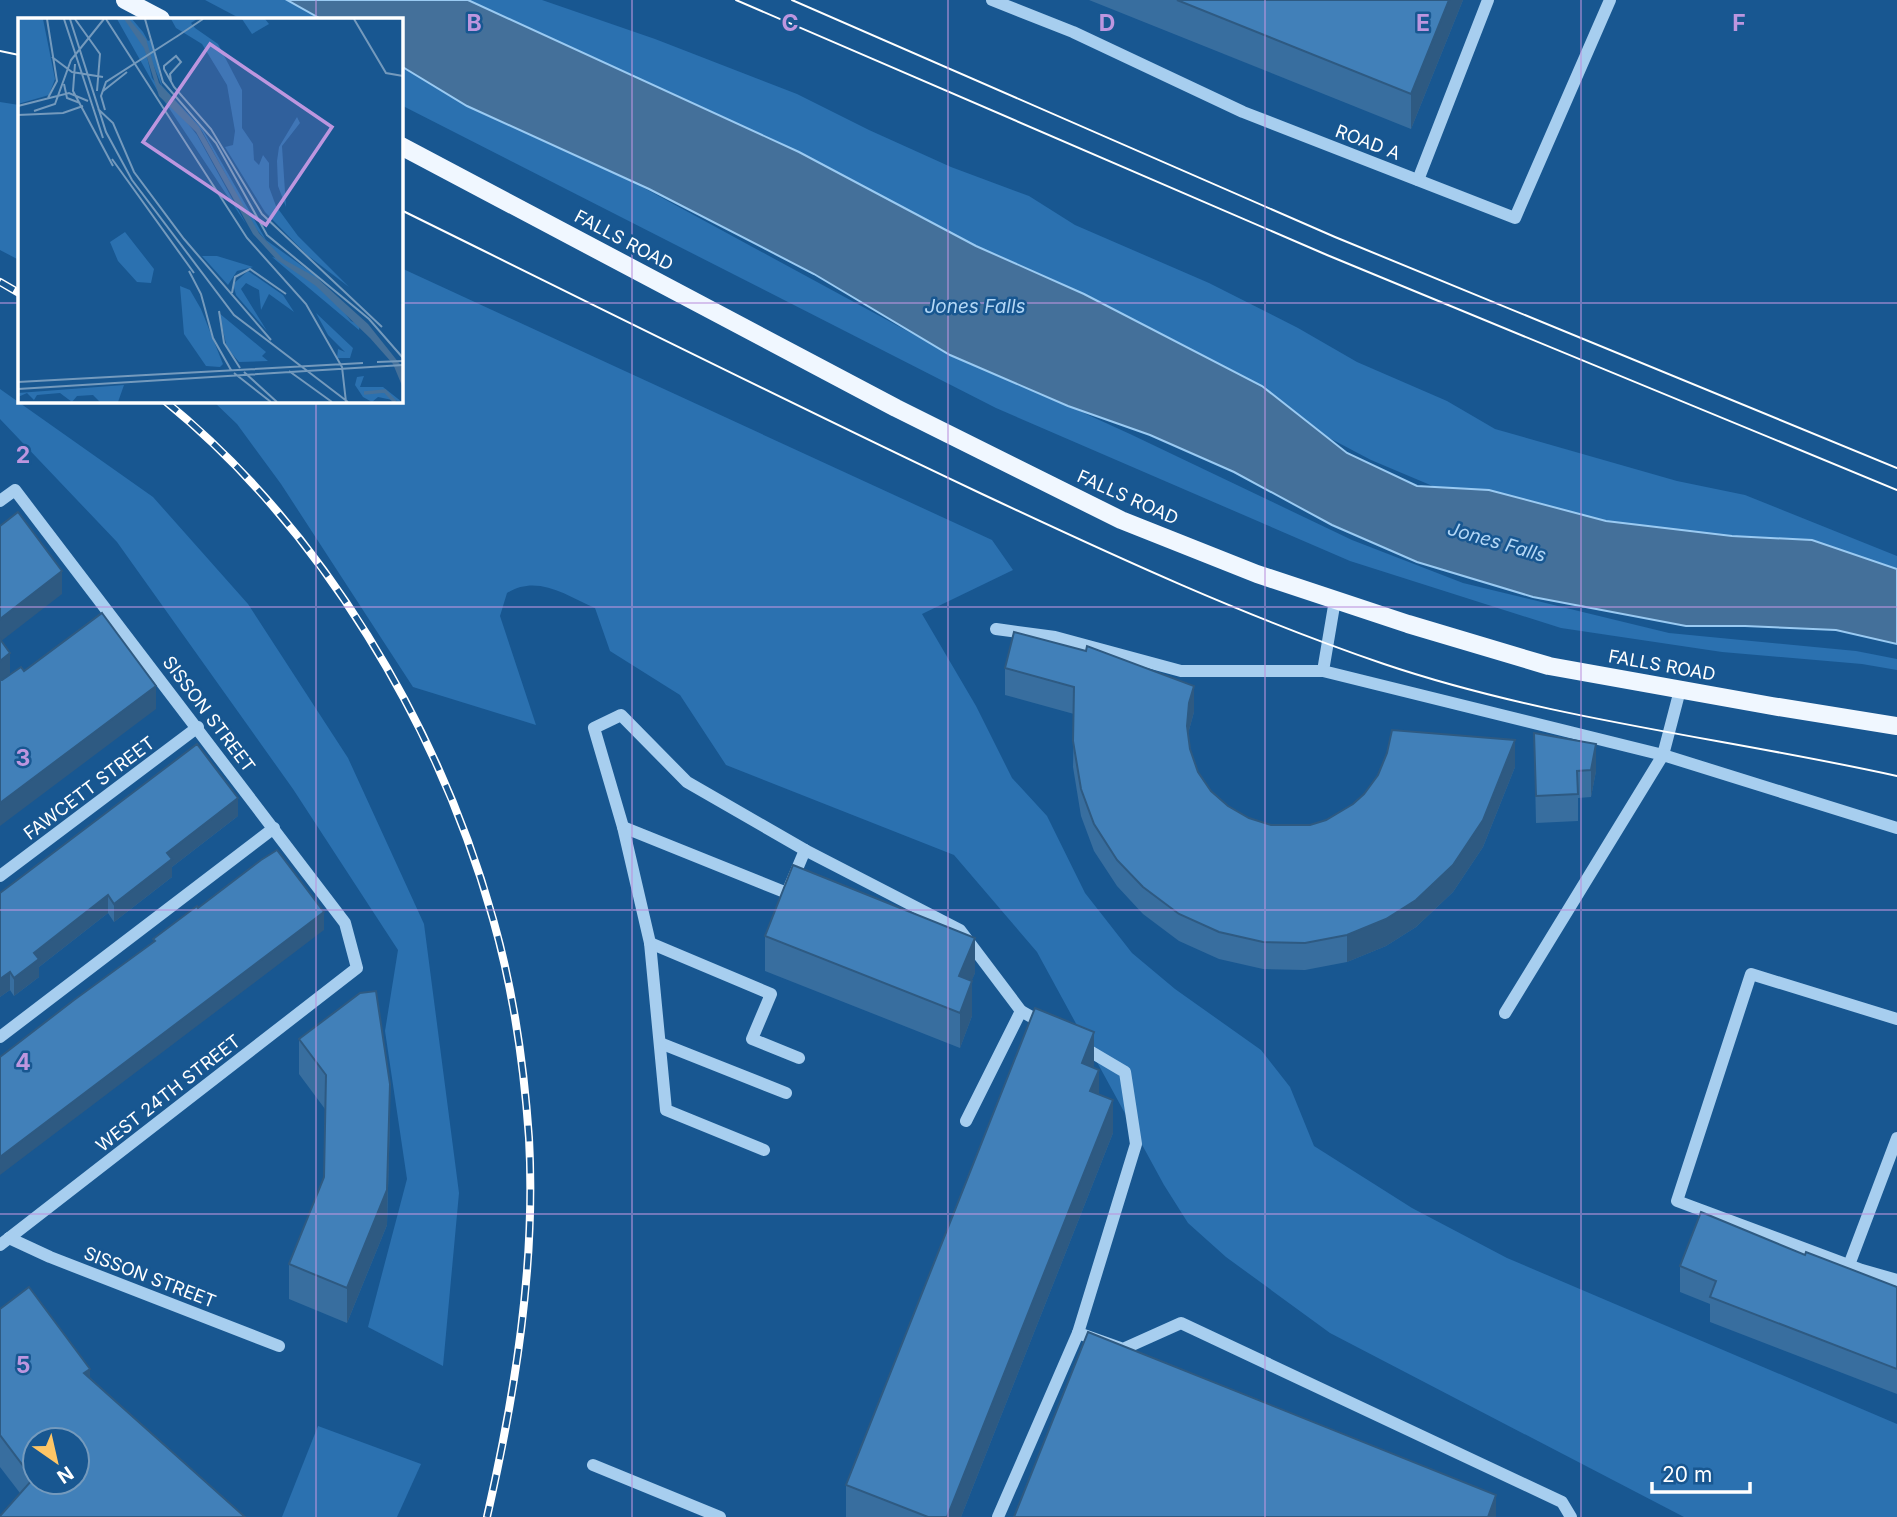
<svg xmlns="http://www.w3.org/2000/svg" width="1897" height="1517" font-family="Inter,sans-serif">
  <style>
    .green { fill: #2b71b0 }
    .water { fill: #44709a; stroke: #9acaf2; stroke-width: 2 }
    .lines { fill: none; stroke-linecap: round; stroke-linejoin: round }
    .minor { stroke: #a7ceef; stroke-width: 12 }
    .major { stroke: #f0f7ff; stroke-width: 18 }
    .tram { stroke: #fff; stroke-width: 2 }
    .rail-casing { stroke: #fff; stroke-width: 8 }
    .rail { stroke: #185791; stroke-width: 5; stroke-dasharray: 16; stroke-linecap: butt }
    .wall { fill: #386e9f }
    .shaded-wall { fill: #2e5a82 }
    .building { fill: #4180b9; stroke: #2e5a82; stroke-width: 2; fill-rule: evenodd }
    .grid { fill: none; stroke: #bd96df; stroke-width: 2; stroke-opacity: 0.55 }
    .labels { text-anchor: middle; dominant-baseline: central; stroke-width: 5; stroke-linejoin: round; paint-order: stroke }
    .street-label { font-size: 18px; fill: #fff; stroke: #185791 }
    .water-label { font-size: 19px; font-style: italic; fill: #b3d7f6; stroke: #185791 }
    .inset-river { fill: none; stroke: #44709a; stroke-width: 3.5 }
    .inset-road { fill: none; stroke: #749abd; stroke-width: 2 }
    .view { fill: #bd96df; fill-opacity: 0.15; stroke: #bd96df; stroke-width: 3.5 }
    .inset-edge { fill: none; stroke: #fff; stroke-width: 3.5 }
    .grid-label { font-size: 23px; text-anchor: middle; font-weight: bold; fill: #bd96df; stroke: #185791; stroke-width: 5; stroke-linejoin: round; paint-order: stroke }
  </style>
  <rect width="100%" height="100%" fill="#185791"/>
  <g class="green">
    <polygon points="205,0 302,0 335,19 241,19"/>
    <polygon points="414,0 542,0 655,39 797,94 869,130 951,167 1029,196 1075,225 1209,283 1298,328 1357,362 1447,401 1495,429 1677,481 1745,495 1897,556 1897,573 1499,514 1371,460 1244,393"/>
    <polygon points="401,56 922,339 1130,434 1352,540 1463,583 1669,633 1856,651 1897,659 1897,670 1862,664 1722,652 1561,628 1350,561 996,408 401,105"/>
    <polygon points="0,102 19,105 19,260 0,250"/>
    <path d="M401 268 992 540 1013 570 922 614 976 706 1012 778 1047 816 1085 893 1132 953 1175 989 1261 1050 1290 1087 1314 1146 1412 1208 1507 1258 1897 1424V1517H1684L1330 1333 1226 1257 1188 1223 1164 1185 1037 952 954 855 726 765 680 695 610 651 595 608C566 595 537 574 507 593L500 616 536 725 413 687 281 484 237 424 213 401H401Z"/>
    <polygon points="0,389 153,497 248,604 348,758 424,924 459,1193 443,1366 368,1327 407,1179 385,1031 398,950 293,789 117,542 0,419"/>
    <polygon points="318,1426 421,1464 397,1517 282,1517"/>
  </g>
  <polygon class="water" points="287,0 468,0 799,152 976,246 1084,294 1262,386 1347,453 1417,486 1489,490 1606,521 1732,536 1812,540 1897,569 1897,644 1836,630 1745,626 1686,626 1533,597 1417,562 1332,525 1234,472 1150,435 1068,406 950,355 814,274 649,189 467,106 401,66 401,19 321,19"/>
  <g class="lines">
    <g class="minor">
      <polyline points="992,0 1073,32 1243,112 1515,218 1610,0"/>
      <polyline points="1418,180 1488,0"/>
      <polyline points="0,501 15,490 345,923 357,968 0,1245"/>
      <polyline points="1335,600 1323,671 1663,755 1680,690"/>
      <polyline points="996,629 1055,637 1181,671 1323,671"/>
      <polyline points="623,827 787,893 805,850"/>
      <polyline points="0,876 198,727"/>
      <polyline points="650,943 771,994 752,1039 799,1058"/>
      <polyline points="1505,1013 1663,755 1897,828"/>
      <polyline points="1897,1019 1751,974 1677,1201 1862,1270 1897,1280"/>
      <polyline points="0,1037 274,828"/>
      <polyline points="660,1043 786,1093"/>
      <polyline points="966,1121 1021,1011 1044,1024"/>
      <polyline points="764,1150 666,1110 650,943 623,827 594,728 621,715 687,782 805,850 960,930 1021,1011"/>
      <polyline points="9,1238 50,1257 279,1346"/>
      <polyline points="1849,1265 1897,1138"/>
      <polyline points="1078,1333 1136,1144 1125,1072 1081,1046"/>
      <polyline points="593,1465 720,1517"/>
      <polyline points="998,1517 1078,1333 1123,1349 1181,1323 1562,1502 1571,1517"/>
    </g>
    <g class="major">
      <polyline points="125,0 161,19"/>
      <polyline points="401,146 896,408 1121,520 1257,574 1408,624 1549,666 1772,706 1897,726"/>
    </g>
    <g class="tram">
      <polyline points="736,0 1327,255 1897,490"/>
      <polyline points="792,0 1335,237 1897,468"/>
      <polyline points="0,51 19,55"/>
      <path d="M401 210C594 305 787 402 982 494 1114 556 1246 617 1384 664 1550 720 1726 738 1897 776"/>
    </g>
    <g class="rail-casing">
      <g id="rail">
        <polyline points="0,282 19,293"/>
        <path d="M165 401C322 529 439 726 493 919 513 989 524 1066 529 1138 536 1265 515 1394 487 1517"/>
      </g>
    </g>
    <use href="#rail" class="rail"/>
  </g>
  <g class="wall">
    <polygon points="1089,0 1463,0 1411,129"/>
    <polygon points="1005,668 1194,712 1189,730 1188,736 1190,749 1198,772 1211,791 1228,806 1249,818 1271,825 1310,825 1515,767 1483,847 1453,892 1416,927 1386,946 1347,962 1305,970 1263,969 1219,959 1179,941 1143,914 1117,886 1094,851 1081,816 1073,767 1074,714 1005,695"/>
    <polygon points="1534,733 1596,771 1591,797 1578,798 1578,821 1536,823"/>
    <polygon points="238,816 172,867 172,877 114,922 108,913 39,967 39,977 14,996 10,990 0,997 0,893"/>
    <polygon points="765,936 975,973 971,981 972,1016 960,1048 765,971"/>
    <polygon points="299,1039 390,1119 387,1225 347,1323 289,1299 289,1264 324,1177 325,1109 299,1074"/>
    <polygon points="1094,1065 1093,1068 1099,1095 1113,1133 961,1517 846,1517 846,1485"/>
    <polygon points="1805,1255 1897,1287 1897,1394 1710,1322 1710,1304 1680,1292 1680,1266"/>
    <polygon points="0,1309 90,1379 245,1517 20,1493 0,1467"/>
  </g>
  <g class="shaded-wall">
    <polygon points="1449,0 1463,0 1411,129 1411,94"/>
    <polygon points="62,571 62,594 0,642 0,619"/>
    <polygon points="10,653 10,676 0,685 0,661"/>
    <polygon points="156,686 156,709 0,826 0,803"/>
    <polygon points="1194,686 1194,712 1189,730 1187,753 1187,726 1189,703"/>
    <polygon points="1515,740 1515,767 1483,847 1453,892 1416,927 1386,946 1347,962 1347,935"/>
    <polygon points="1596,744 1596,771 1591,797 1591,770"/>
    <polygon points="238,798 238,816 172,867 172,877 114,922 114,904 167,853"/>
    <polygon points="108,895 108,913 39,967 39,977 14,996 14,978 34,953"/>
    <polygon points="324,912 324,930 0,1175 0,1157"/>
    <polygon points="975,938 975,973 959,1011 959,976"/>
    <polygon points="10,972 10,990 0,997 0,979"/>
    <polygon points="972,981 972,1016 960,1048 960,1013"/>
    <polygon points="1094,1032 1094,1065 1082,1096 1082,1063"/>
    <polygon points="1099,1070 1099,1103 1090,1091"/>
    <polygon points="390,1084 387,1225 347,1323 347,1288"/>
    <polygon points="1113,1100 1113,1133 961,1517 947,1517"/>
    <polygon points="90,1369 90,1400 84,1373"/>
    <polygon points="1496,1495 1496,1517 1488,1517"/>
  </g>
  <g class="building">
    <polygon points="1177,0 1449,0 1411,94"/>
    <polygon points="18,512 62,571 0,619 0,526"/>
    <polygon points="102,613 156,686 0,803 0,680 2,680 21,667 24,671"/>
    <polygon points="1014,632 1086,651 1087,646 1194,686 1189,703 1187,726 1190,749 1198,772 1211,791 1228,806 1249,818 1271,825 1310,825 1326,820 1353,804 1364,794 1378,775 1387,753 1392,730 1515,740 1483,820 1453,865 1416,900 1386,919 1347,935 1305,943 1263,942 1219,932 1179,914 1143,887 1117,860 1094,824 1081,789 1073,741 1074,687 1005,668"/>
    <polygon points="0,639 10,653 0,661"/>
    <polygon points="1534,733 1596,744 1591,770 1577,771 1578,794 1536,796"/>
    <polygon points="197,744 238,798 167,853 172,859 114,904 108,895 34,953 39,959 14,978 10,972 0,979 0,893"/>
    <polygon points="277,850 324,912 0,1157 0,1057 74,1000 155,941 153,939 197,906 198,908 261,860"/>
    <polygon points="793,865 975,938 959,976 972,981 960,1013 765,936"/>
    <polygon points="376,991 390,1084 387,1190 347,1288 289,1264 324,1177 326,1075 299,1039 360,993"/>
    <polygon points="1035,1008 1094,1032 1082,1063 1099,1070 1090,1091 1113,1100 947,1517 928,1517 846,1485"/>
    <polygon points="1701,1212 1805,1255 1806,1252 1897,1287 1897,1369 1710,1297 1716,1281 1680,1266"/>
    <path d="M29 1287 90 1369 84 1373 245 1517H0V1516L33 1479 0 1435V1309ZM35 1440H77V1482H35Z"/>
    <polygon points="1088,1332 1496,1495 1488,1517 1014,1517"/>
  </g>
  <path class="grid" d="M316 0V19M632 0V1517M948 0V1517M1265 0V1517M1581 0V1517M0 303H19M401 303H1897M316 401V1517M0 607H1897M0 910H1897M0 1214H1897"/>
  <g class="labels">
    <g class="street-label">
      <text transform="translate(1368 142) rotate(21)">ROAD A</text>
      <text transform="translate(624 240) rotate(28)">FALLS ROAD</text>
      <text transform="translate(1128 497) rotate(24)">FALLS ROAD</text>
      <text transform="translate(1662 665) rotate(10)">FALLS ROAD</text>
      <text transform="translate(209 714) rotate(53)">SISSON STREET</text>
      <text transform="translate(89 788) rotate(-37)">FAWCETT STREET</text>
      <text transform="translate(168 1093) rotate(-38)">WEST 24TH STREET</text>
      <text transform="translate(150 1277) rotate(21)">SISSON STREET</text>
    </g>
    <g class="water-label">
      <text x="975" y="306">Jones Falls</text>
      <text transform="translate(1497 542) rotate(16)">Jones Falls</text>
    </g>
  </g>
  <g transform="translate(18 18)">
    <rect width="385" height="385" fill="#185791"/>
    <path d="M0 1H25L37 61 31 77 0 86ZM99 1H114L125 14 130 23 134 21 144 68 185 112 248 222 298 258 333 303 342 307 341 312 254 239 264 242 235 207 184 113 144 69 124 18 134 60 179 117 228 206 139 72ZM153 1H179L173 5 177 10 200 26 224 72V110L235 126 236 142 241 147 245 137 251 145V169L258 188 280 218 331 269 289 237 247 194 207 129 215 127 217 113 209 67 184 26 158 10ZM224 1H247L251 6 234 16ZM279 99 282 105 264 128 268 189 260 168 259 143 261 129ZM107 214 136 251 133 265 119 264 100 243 92 224ZM184 238H199L235 249 219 253 210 267ZM230 253 265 277 276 294 251 276 243 292 241 272 228 265 223 271 249 313 218 277 215 266ZM162 268 172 272 183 291 205 346 202 349 188 348 166 316ZM201 295 248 334 244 338 250 343 221 344 209 330ZM298 295 335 330 332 340H319L320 331 327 334 310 317ZM346 358 342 369H365L384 384 360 379 354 384 345 379 337 367 339 359ZM106 367 100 384H82L75 377 59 378 54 384 42 375 19 377 16 382 9 375 0 379V375Z" fill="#2b71b0"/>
    <path d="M106 1H111L128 21 141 65 181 109 241 215 265 241 299 260 350 306 385 350V370L375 346 352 320 298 268 258 241 235 216 178 114 141 78 126 30Z" fill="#44709a"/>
    <path class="inset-river" d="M346 375 367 373 377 384"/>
    <path class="inset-road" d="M29 1 39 63 30 80M46 1 85 120M52 1 88 114 114 162 216 297 330 384M57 1 82 36 79 73M88 1 229 220 288 286 324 349 328 384M127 1 145 64 198 125 249 217 351 301 385 340M336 1 368 55 385 58M158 19 185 1M34 39 54 54 85 59M57 46 55 73 95 148M153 63 152 56 163 44 158 38 146 48V51L156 69 193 111 244 196 364 309M46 66 49 80 62 85M85 73 109 54M0 88 51 75 70 83M80 91 95 105 116 154 166 221 253 322M87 92 83 78 88 64 161 17M16 93 37 86 53 42 86 1M0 97 45 95 65 88M94 141 176 255M171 253 183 276 195 320 213 352M214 275 217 259 232 251 268 276M201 293 206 325 222 350M359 344 385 343M271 353 314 384M226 354 259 384M216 355 253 384M0 364 345 345M0 371 385 347"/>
    <path class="view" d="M192 26 314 109 248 207 125 124Z"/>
    <rect width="385" height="385" class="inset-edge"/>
  </g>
  <g class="grid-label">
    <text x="474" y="31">B</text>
    <text x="790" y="31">C</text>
    <text x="1107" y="31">D</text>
    <text x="1423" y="31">E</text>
    <text x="1739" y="31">F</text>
    <text x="23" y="463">2</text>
    <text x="23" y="766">3</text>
    <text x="23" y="1070">4</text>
    <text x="23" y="1373">5</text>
  </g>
  <g transform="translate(56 1461) rotate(146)"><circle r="33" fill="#185791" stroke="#749abd" stroke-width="2"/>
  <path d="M0-5L12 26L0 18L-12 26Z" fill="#ffc666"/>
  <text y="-10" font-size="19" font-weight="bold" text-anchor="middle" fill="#ffffff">N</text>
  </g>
  <path d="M1652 1482v10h98v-10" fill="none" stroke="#ffffff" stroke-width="3.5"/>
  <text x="1662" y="1482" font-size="21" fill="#ffffff" stroke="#185791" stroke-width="5" paint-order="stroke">20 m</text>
</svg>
